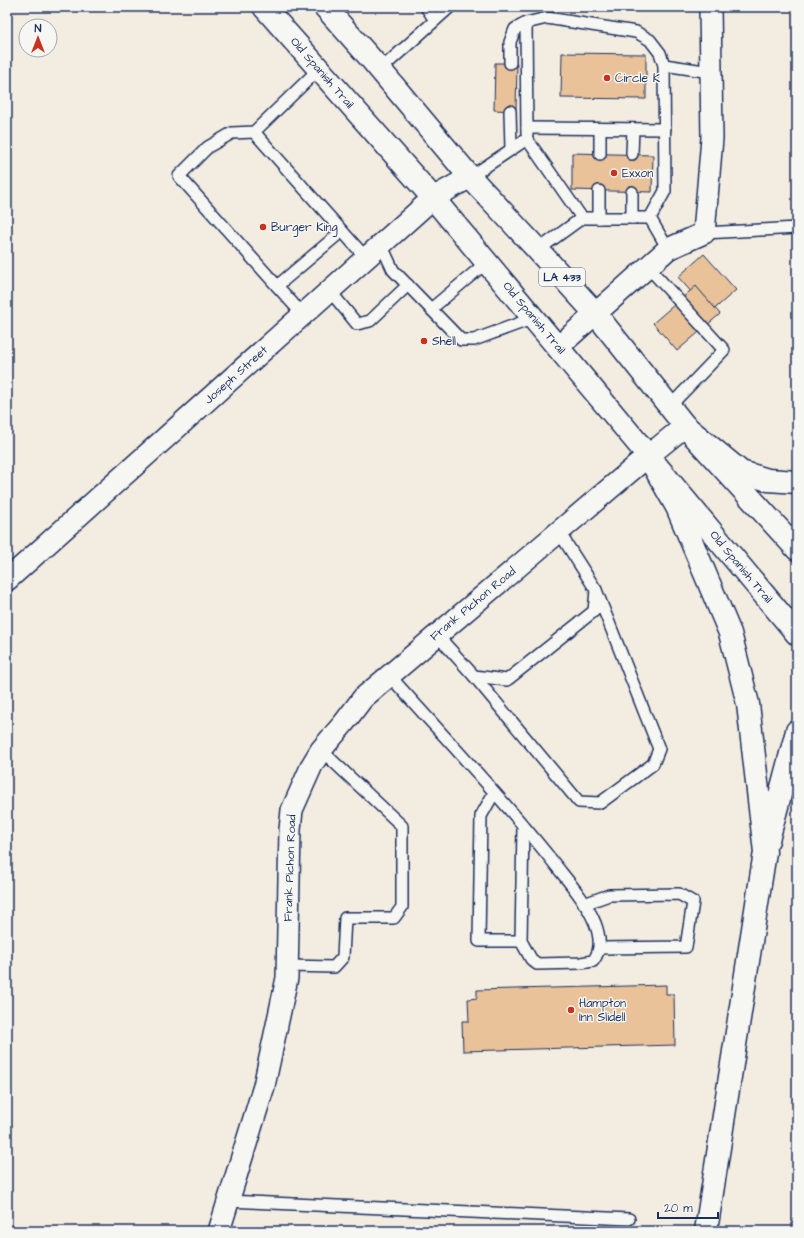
<svg xmlns="http://www.w3.org/2000/svg" width="804" height="1238" font-family="'Architects Daughter',sans-serif">
  <style>
    .building { fill: #e9c299; stroke: #1b2f5e }
    .lines { fill: none; stroke-linecap: round; stroke-linejoin: round }
    .service-casing { stroke: #1b2f5e; stroke-width: 14 }
    .minor-casing { stroke: #1b2f5e; stroke-width: 24 }
    .primary-casing { stroke: #1b2f5e; stroke-width: 25 }
    .motorway-casing { stroke: #1b2f5e; stroke-width: 25 }
    .service { stroke: #f6f6f2; stroke-width: 11 }
    .minor { stroke: #f6f6f2; stroke-width: 21 }
    .primary { stroke: #f6f6f2; stroke-width: 22 }
    .motorway { stroke: #f6f6f2; stroke-width: 22 }
    .poi-dot { fill: #c8321e; stroke: #f6f6f2; stroke-width: 1.5 }
    .labels { text-anchor: middle; dominant-baseline: central; stroke-width: 3; stroke-linejoin: round; paint-order: stroke }
    .shield { fill: #f6f6f2; stroke: #5d6b8a; stroke-width: 1 }
    .shield-label { font-size: 11px; font-weight: bold; fill: #1b2f5e }
    .street-label { font-size: 12px; fill: #1b2f5e; stroke: #f6f6f2 }
    .poi-label { font-size: 12px; fill: #1b2f5e; stroke: #f6f6f2; text-anchor: start }
  </style>
  <rect width="100%" height="100%" fill="#f3ece0"/>
  <filter id="ink" filterUnits="userSpaceOnUse"><feTurbulence type="fractalNoise" baseFrequency=".025" numOctaves="2"/><feDisplacementMap in="SourceGraphic" scale="8" xChannelSelector="R" yChannelSelector="G"/><feConvolveMatrix kernelMatrix="1 2 1 2 8 2 1 2 1" color-interpolation-filters="sRGB"/></filter>
  <g filter="url(#ink)">
    <g class="building">
      <polygon points="562,53 646,54 646,99 561,98"/>
      <polygon points="495,63 517,63 516,111 494,110"/>
      <polygon points="572,153 653,155 652,192 572,190"/>
      <polygon points="704,254 736,290 710,313 678,277"/>
      <polygon points="696,286 720,314 677,351 653,323"/>
      <polygon points="666,985 666,994 674,994 675,1045 463,1051 462,1021 469,1021 468,999 477,998 477,990"/>
    </g>
    <g class="lines">
      <g class="service-casing">
        <g id="service">
          <polyline points="426,7 435,20"/>
          <polyline points="526,23 527,134"/>
          <polyline points="510,63 510,42 515,29 526,23 547,18 636,32 650,40 660,53 664,65 665,191 650,218"/>
          <polyline points="664,65 711,72"/>
          <polyline points="380,70 450,7"/>
          <polyline points="510,111 511,149"/>
          <polyline points="527,128 665,129"/>
          <polyline points="254,132 366,258"/>
          <polyline points="600,154 600,129"/>
          <polyline points="632,154 633,129"/>
          <polyline points="470,177 527,139 582,218"/>
          <polyline points="599,218 599,191"/>
          <polyline points="632,218 632,192"/>
          <polyline points="704,233 797,228"/>
          <polyline points="381,244 393,270 461,340 474,340 534,318"/>
          <polyline points="538,250 582,218 650,218 668,249"/>
          <polyline points="648,267 724,350 669,407"/>
          <polyline points="277,286 342,231"/>
          <polyline points="330,291 357,324 370,321 408,285"/>
          <polyline points="431,309 487,262"/>
          <polyline points="303,315 179,176 208,147 232,133 254,132 319,69"/>
          <polyline points="437,635 474,676 507,680 594,611 596,590 559,532"/>
          <path d="M389 675C443 736 500 795 550 858 566 879 585 899 595 923 600 936 602 950 593 961L581 963 537 964 531 959 521 941 523 826"/>
          <polyline points="474,676 579,802 600,803 653,764 659,749 596,590"/>
          <polyline points="494,793 481,816 479,941 521,941"/>
          <polyline points="584,904 609,895 679,894 693,902 686,947 600,948"/>
          <polyline points="287,966 334,967 343,957 345,918 394,918 402,907 402,826 321,750"/>
          <polyline points="228,1201 629,1219"/>
        </g>
      </g>
      <g class="minor-casing">
        <g id="minor">
          <polyline points="558,347 668,249 704,233 712,138 710,7"/>
          <polyline points="7,580 433,198 470,177"/>
          <polyline points="219,1231 264,1086 287,978 290,830 292,810 312,765 321,750 344,723 363,698 648,456 685,426"/>
        </g>
      </g>
      <g class="primary-casing">
        <g id="primary">
          <polyline points="264,7 433,198 797,634"/>
          <polyline points="325,7 372,60 470,177 535,247 595,313 685,426 797,549"/>
        </g>
      </g>
      <g class="motorway-casing">
        <g id="motorway">
          <polyline points="685,426 741,472 768,480 797,482"/>
          <polyline points="648,456 677,507 730,633 748,704 765,852 706,1231"/>
          <polyline points="768,840 797,731"/>
        </g>
      </g>
      <use href="#service" class="service"/>
      <use href="#minor" class="minor"/>
      <use href="#primary" class="primary"/>
      <use href="#motorway" class="motorway"/>
    </g>
  </g>
  <g class="poi-dot">
    <circle cx="607" cy="78" r="4"/>
    <circle cx="614" cy="173" r="4"/>
    <circle cx="263" cy="227" r="4"/>
    <circle cx="424" cy="341" r="4"/>
    <circle cx="571" cy="1010" r="4"/>
  </g>
  <g class="labels">
    <rect class="shield" x="539" y="268" width="46" height="18" rx="3"/>
    <g class="shield-label">
      <text x="562" y="277">LA 433</text>
    </g>
    <g class="street-label">
      <text transform="translate(322 73) rotate(49)">Old Spanish Trail</text>
      <text transform="translate(534 318) rotate(50)">Old Spanish Trail</text>
      <text transform="translate(236 375) rotate(-42)">Joseph Street</text>
      <text transform="translate(741 567) rotate(50)">Old Spanish Trail</text>
      <text transform="translate(473 604) rotate(-40)">Frank Pichon Road</text>
      <text transform="translate(290 868) rotate(-88)">Frank Pichon Road</text>
    </g>
    <g class="poi-label">
      <text x="615" y="78">Circle K</text>
      <text x="622" y="173">Exxon</text>
      <text x="271" y="227">Burger King</text>
      <text x="432" y="341">Shell</text>
      <text x="579" y="1003">Hampton<tspan x="579" dy="14">Inn Slidell</tspan></text>
    </g>
  </g>
  <rect width="804" height="1238" fill="none" stroke="#f6f6f2" stroke-width="24"/>
  <rect x="12" y="12" width="780" height="1214" fill="none" stroke="#1b2f5e" stroke-width="1.5" filter="url(#ink)"/>
  <g transform="translate(38 38)"><circle r="19" fill="#f6f6f2" stroke="#9ea6b7"/>
  <path d="M0-3L7 15L0 10L-7 15Z" fill="#c8321e"/>
  <text y="-6" font-size="11" font-weight="bold" text-anchor="middle" fill="#1b2f5e">N</text>
  </g>
  <path d="M658 1212v6h60v-6" fill="none" stroke="#1b2f5e" stroke-width="2"/>
  <text x="664" y="1212" font-size="12" fill="#1b2f5e" stroke="#f6f6f2" stroke-width="3" paint-order="stroke">20 m</text>
</svg>
